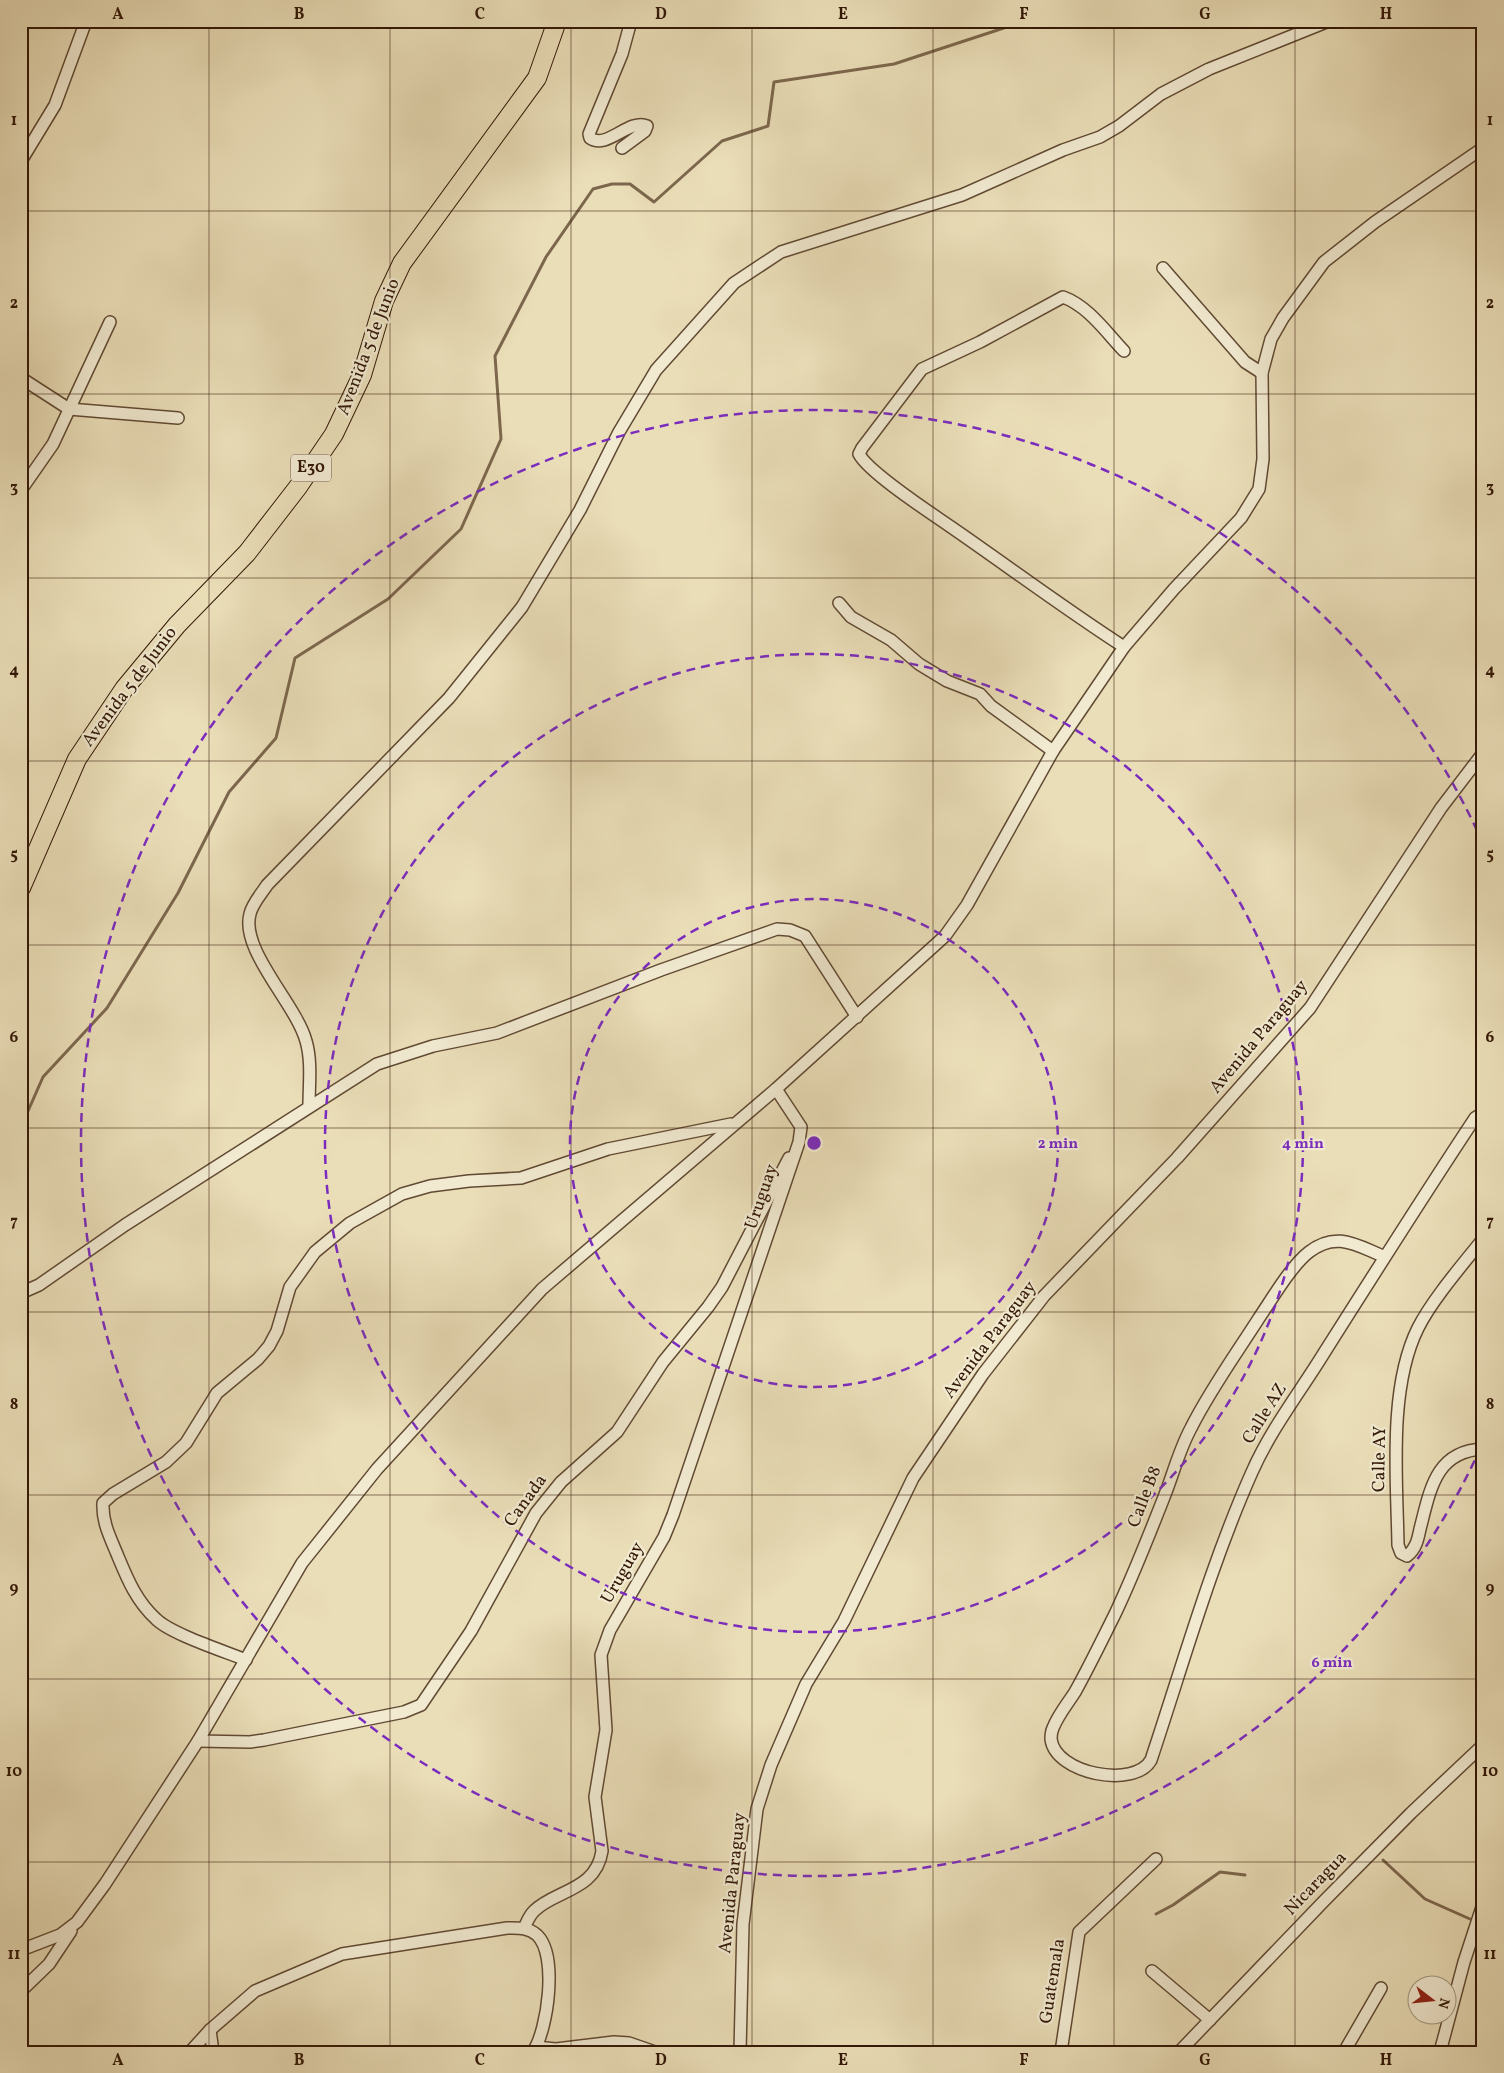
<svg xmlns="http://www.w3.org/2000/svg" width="1504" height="2073" font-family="Vollkorn,serif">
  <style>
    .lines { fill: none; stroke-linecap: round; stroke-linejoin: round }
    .stream { stroke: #7c674d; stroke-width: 3 }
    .street-casing { stroke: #614a33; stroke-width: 14 }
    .primary-casing { stroke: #331807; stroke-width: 20 }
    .street { stroke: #f1ead1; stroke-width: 11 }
    .primary { stroke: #eadeb8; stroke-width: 18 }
    .grid { fill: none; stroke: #331807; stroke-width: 1; stroke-opacity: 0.55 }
    .ring { fill: none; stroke: #7b2cbf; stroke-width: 2.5; stroke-dasharray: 9 6 }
    .labels { text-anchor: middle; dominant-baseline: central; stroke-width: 4.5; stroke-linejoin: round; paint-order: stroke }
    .shield { fill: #f1ead1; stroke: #6c5744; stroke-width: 1 }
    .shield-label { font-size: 16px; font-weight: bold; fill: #331807 }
    .street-label { font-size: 18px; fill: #331807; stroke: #f1ead1 }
    .centre { fill: #7b2cbf; stroke: #f1ead1; stroke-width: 2.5 }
    .ring-label { font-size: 15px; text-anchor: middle; font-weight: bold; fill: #7b2cbf; stroke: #f1ead1; stroke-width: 4.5; stroke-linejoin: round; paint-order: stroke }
    .neatline { fill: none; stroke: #331807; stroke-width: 2 }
    .grid-label { font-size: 16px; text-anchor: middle; font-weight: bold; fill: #331807 }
  </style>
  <rect width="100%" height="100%" fill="#eadeb8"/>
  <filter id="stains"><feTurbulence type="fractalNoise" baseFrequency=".004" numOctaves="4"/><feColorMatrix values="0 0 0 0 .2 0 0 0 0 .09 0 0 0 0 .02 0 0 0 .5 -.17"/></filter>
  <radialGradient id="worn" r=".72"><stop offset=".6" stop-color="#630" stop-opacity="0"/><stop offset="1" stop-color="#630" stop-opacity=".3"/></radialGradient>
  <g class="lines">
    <g class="stream">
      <polyline points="21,1118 28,1111 43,1077 107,1008 178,893 229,792 276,738 295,658 388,599 461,529 501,439 495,356 546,257 593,189 612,184 630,184 654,202 722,141 768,126 774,82 894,64 1025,21"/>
      <polyline points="1383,1860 1425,1899 1470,1919"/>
      <polyline points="1156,1914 1173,1905 1220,1872 1245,1875"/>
    </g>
    <g class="street-casing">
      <g id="street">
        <path d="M622 148 645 131 647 126C629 118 607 150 590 138L589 134 622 54 631 21"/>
        <polyline points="21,161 55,105 86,21"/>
        <polyline points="1163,268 1245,362 1262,373"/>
        <path d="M1124 351C1106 332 1088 306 1063 297L980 342 922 369 862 448 859 454C869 473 931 513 951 527 1009 567 1065 609 1124 647"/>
        <polyline points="21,378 69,409 178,418"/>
        <polyline points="21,490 53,444 110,322"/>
        <polyline points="839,603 851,617 891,640 919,664 947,681 980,694 991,706 1053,751"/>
        <path d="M309 1106C309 1085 312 1061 306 1041 296 1004 240 950 250 914 252 904 262 893 267 885L449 698 522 607 580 510 619 432 656 370 734 283 781 252 962 195 1063 150 1100 137 1119 126 1161 94 1209 69 1329 21"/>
        <path d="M1483 1239C1463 1264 1432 1300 1418 1328 1388 1388 1397 1480 1398 1545L1401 1553 1407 1556C1416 1549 1418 1539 1420 1529 1430 1491 1435 1451 1483 1449"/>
        <path d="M1383 1256C1356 1245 1336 1231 1309 1252 1291 1266 1272 1299 1259 1318 1236 1354 1210 1390 1191 1428 1180 1448 1174 1471 1166 1492 1150 1533 1134 1574 1115 1614 1102 1640 1089 1667 1075 1692 1068 1703 1058 1715 1053 1728 1052 1730 1051 1736 1051 1739 1055 1774 1135 1789 1151 1760 1183 1664 1211 1564 1252 1472 1271 1429 1300 1392 1324 1353 1374 1274 1424 1195 1475 1118L1483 1113"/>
        <polyline points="21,1293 39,1285 125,1225 377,1064 433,1046 497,1033 661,970 777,929 790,930 805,936 857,1017"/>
        <path d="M246 1660C224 1651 171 1634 156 1619 136 1601 127 1578 117 1554 110 1537 102 1522 103 1503L113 1494 166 1462 186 1443 217 1393 258 1359 269 1346 277 1331 290 1287 315 1252 350 1223 402 1194 430 1186 469 1181 521 1178 608 1149 731 1124"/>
        <polyline points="198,1741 250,1742 264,1740 404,1712 421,1705 471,1631 536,1513 561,1482 617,1432 663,1362 708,1307 722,1287 789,1158"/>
        <path d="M524 1928C527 1922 529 1916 534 1911 555 1890 596 1891 602 1851L595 1797 606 1730 601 1655 610 1630 664 1537 673 1515 799 1142 801 1127 776 1089"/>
        <polyline points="21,1950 60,1935 77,1922 105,1884 198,1741 302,1563 377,1469 542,1289 776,1089 945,936 967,905 1053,751 1124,647 1174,589 1241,518 1259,489 1263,459 1262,373 1271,339 1283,318 1324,262 1375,222 1483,148"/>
        <polyline points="1152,1971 1210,2020"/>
        <polyline points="21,1991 49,1964 71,1931"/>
        <polyline points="210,2030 213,2052"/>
        <polyline points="536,2047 556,2049 614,2042 629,2043 655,2052"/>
        <path d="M190 2052 210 2030 255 1991 342 1954 507 1928C518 1928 528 1927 537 1935 558 1955 548 2029 533 2052"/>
        <polyline points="740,2052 743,1924 757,1809 771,1765 806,1684 844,1621 913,1478 983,1374 1044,1296 1177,1158 1310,1008 1441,808 1483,753"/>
        <polyline points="1061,2052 1079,1932 1156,1859"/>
        <polyline points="1179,2052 1324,1901 1411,1813 1483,1745"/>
        <polyline points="1344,2052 1381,1988"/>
        <polyline points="1440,2052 1464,1962 1483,1904"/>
      </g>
    </g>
    <g class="primary-casing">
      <polyline id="primary" points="21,888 77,759 124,689 177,625 247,553 298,487 334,434 362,375 384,301 402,263 537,78 557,21"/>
    </g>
    <use href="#street" class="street"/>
    <use href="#primary" class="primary"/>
  </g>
  <path class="grid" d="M209 21V2052M390 21V2052M571 21V2052M752 21V2052M933 21V2052M1114 21V2052M1295 21V2052M21 211H1483M21 394H1483M21 578H1483M21 761H1483M21 945H1483M21 1128H1483M21 1312H1483M21 1495H1483M21 1679H1483M21 1862H1483"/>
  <g class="ring">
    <circle cx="814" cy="1143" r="244"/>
    <circle cx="814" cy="1143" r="489"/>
    <path d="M1481 1447A733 733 0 1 1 1481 839"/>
  </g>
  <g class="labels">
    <rect class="shield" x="291" y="454.5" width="40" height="27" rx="4"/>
    <g class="shield-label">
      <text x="311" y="468">E30</text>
    </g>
    <g class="street-label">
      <text transform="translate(369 347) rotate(-69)">Avenida 5 de Junio</text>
      <text transform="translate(130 687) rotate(-53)">Avenida 5 de Junio</text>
      <text transform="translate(1259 1037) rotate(-50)">Avenida Paraguay</text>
      <text transform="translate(762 1197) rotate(-71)">Uruguay</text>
      <text transform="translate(990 1340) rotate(-53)">Avenida Paraguay</text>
      <text transform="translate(1265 1414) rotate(-58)">Calle AZ</text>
      <text transform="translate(1380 1459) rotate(-89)">Calle AY</text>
      <text transform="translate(1145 1497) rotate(-69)">Calle B8</text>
      <text transform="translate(526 1501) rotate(-54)">Canada</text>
      <text transform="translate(623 1573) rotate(-60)">Uruguay</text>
      <text transform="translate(733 1883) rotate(-84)">Avenida Paraguay</text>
      <text transform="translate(1316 1884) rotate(-46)">Nicaragua</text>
      <text transform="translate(1053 1981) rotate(-81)">Guatemala</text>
    </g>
  </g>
  <circle cx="814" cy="1143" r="8" class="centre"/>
  <g class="ring-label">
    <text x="1058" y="1148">2 min</text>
    <text x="1303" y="1148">4 min</text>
    <text x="1332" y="1667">6 min</text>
  </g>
  <rect width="1504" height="2073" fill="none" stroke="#eadeb8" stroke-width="55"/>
  <g transform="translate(1432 2000) rotate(106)"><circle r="24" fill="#f1ead1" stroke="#a59680"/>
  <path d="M0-4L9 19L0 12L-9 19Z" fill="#8f2418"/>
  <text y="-8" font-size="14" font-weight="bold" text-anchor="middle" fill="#331807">N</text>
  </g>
  <rect x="28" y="28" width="1448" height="2018" class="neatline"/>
  <g class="grid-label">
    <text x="118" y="19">A</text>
    <text x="299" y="19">B</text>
    <text x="480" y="19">C</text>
    <text x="661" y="19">D</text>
    <text x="843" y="19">E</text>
    <text x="1024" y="19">F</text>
    <text x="1205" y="19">G</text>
    <text x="1386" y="19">H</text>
    <text x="14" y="125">1</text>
    <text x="1490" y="125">1</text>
    <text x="14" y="308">2</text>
    <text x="1490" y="308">2</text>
    <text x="14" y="492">3</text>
    <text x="1490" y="492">3</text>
    <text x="14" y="675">4</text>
    <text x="1490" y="675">4</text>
    <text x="14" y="859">5</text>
    <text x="1490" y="859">5</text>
    <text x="14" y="1042">6</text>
    <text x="1490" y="1042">6</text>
    <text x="14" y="1226">7</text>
    <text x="1490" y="1226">7</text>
    <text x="14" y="1409">8</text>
    <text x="1490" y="1409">8</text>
    <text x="14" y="1593">9</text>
    <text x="1490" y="1593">9</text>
    <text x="14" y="1776">10</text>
    <text x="1490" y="1776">10</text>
    <text x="14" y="1959">11</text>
    <text x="1490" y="1959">11</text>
    <text x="118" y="2065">A</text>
    <text x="299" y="2065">B</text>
    <text x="480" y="2065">C</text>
    <text x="661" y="2065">D</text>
    <text x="843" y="2065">E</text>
    <text x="1024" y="2065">F</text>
    <text x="1205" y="2065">G</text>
    <text x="1386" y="2065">H</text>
  </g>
  <rect width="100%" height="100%" filter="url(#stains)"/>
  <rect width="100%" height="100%" fill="url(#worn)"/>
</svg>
